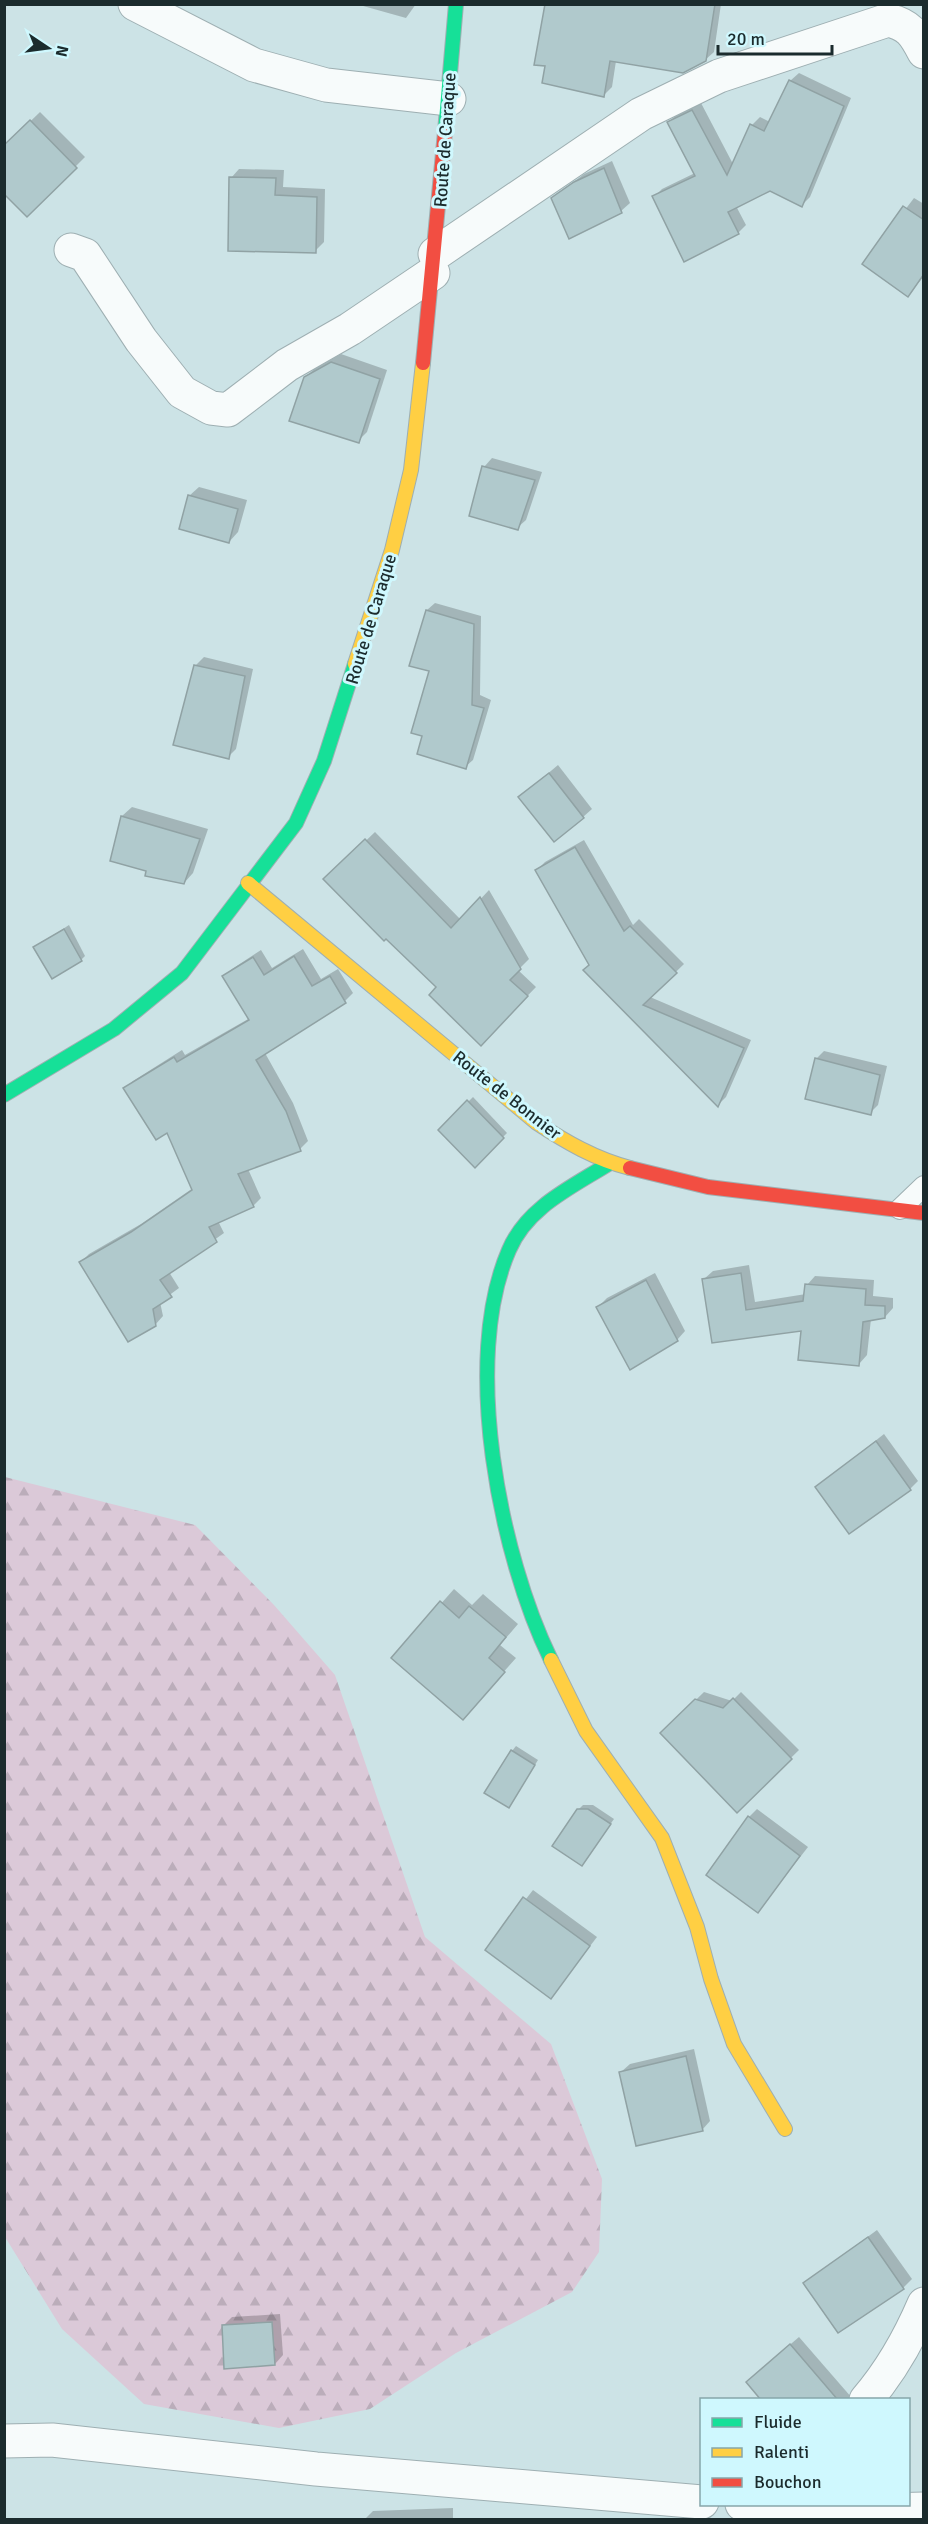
<svg xmlns="http://www.w3.org/2000/svg" width="928" height="2524" font-family="Signika,sans-serif">
  <style>
    .forest { fill: url(#forest-firs) }
    .shadow { fill: #0003 }
    .building { fill: #b0c9cc; stroke: #90a2a4; stroke-width: 1.5 }
    .lines { fill: none; stroke-linecap: round; stroke-linejoin: round }
    .lane-casing { stroke: #9eafb2; stroke-width: 22 }
    .street-casing { stroke: #9eafb2; stroke-width: 35 }
    .fast-casing { stroke: #9eafb2; stroke-width: 16 }
    .slow-casing { stroke: #9eafb2; stroke-width: 16 }
    .jam-casing { stroke: #9eafb2; stroke-width: 16 }
    .lane { stroke: #f7fbfb; stroke-width: 20 }
    .street { stroke: #f7fbfb; stroke-width: 33 }
    .fast { stroke: #16e098; stroke-width: 14 }
    .slow { stroke: #ffcf43; stroke-width: 14 }
    .jam { stroke: #f24e42; stroke-width: 14 }
    .labels { text-anchor: middle; dominant-baseline: central; stroke-width: 6; stroke-linejoin: round; paint-order: stroke }
    .street-label { font-size: 18px; fill: #1b2b2d; stroke: #cff8fe }
  </style>
  <defs>
    <pattern id="forest-firs" width="22" height="20" patternUnits="userSpaceOnUse" patternTransform="scale(1.5)"><rect width="22" height="20" fill="#dbc9d8"/><path d="M5 1l3.5 6h-7zM16 11l3.5 6h-7z" fill="#bbadba"/></pattern>
  </defs>
  <rect width="100%" height="100%" fill="#cce3e6"/>
  <polygon class="forest" points="5,1477 195,1525 274,1605 335,1675 425,1937 551,2044 602,2179 599,2252 572,2292 456,2353 370,2409 279,2428 144,2404 62,2329 5,2237"/>
  <g class="shadow">
    <polygon points="356,4 416,4 406,18"/>
    <polygon points="561,4 721,4 714,52 705,60 616,61 612,87 604,95"/>
    <polygon points="799,73 851,98 810,197 802,205 770,189 736,206 746,225 738,233 654,197 662,189 695,173 669,122 677,114 701,103 733,164 752,125 760,117 770,122 790,81"/>
    <polygon points="40,112 85,157 27,215 4,147"/>
    <polygon points="612,161 630,203 621,211 570,237 553,198 584,174"/>
    <polygon points="239,169 284,170 283,187 325,189 324,242 315,251 231,178"/>
    <polygon points="914,198 924,204 924,276 908,295 864,264"/>
    <polygon points="341,354 387,370 367,432 358,441 305,378 314,369"/>
    <polygon points="492,458 542,472 526,520 517,528 484,467"/>
    <polygon points="199,487 247,500 238,532 229,542 189,496"/>
    <polygon points="435,603 481,616 480,695 491,700 473,760 465,767 424,735 431,670 411,665 427,610"/>
    <polygon points="204,657 253,669 236,749 228,757 196,665"/>
    <polygon points="558,765 592,809 583,817 520,797"/>
    <polygon points="132,807 208,829 193,873 184,883 147,870 122,816"/>
    <polygon points="375,832 461,920 489,890 529,959 518,970 536,987 481,1044 438,987 326,879"/>
    <polygon points="584,840 633,925 639,919 684,964 650,997 751,1040 726,1097 718,1105 591,965 537,870 545,862"/>
    <polygon points="69,925 85,956 81,960 35,947"/>
    <polygon points="303,949 321,979 338,969 353,993 345,1001 265,1053 293,1103 308,1141 300,1149 248,1169 261,1198 253,1206 218,1221 224,1233 169,1272 179,1288 160,1302 163,1316 155,1325 81,1262 89,1254 141,1224 193,1188 167,1131 125,1089 133,1081 182,1050 185,1055 250,1018 224,977 232,969 261,950 272,968"/>
    <polygon points="824,1051 887,1066 878,1105 870,1113 816,1059"/>
    <polygon points="473,1097 507,1133 475,1165 440,1130"/>
    <polygon points="749,1265 755,1302 806,1294 807,1285 815,1276 874,1280 873,1296 893,1298 893,1308 885,1317 871,1319 867,1355 859,1364 803,1329 713,1342 704,1279 713,1271"/>
    <polygon points="655,1273 685,1331 677,1340 598,1307 607,1298"/>
    <polygon points="884,1434 918,1481 910,1489 817,1487"/>
    <polygon points="454,1589 472,1605 483,1594 518,1624 500,1645 516,1658 463,1718 393,1658"/>
    <polygon points="704,1692 732,1701 741,1692 799,1750 737,1811 662,1733"/>
    <polygon points="516,1746 538,1760 509,1807 512,1751"/>
    <polygon points="583,1805 593,1805 614,1819 582,1864 578,1810"/>
    <polygon points="757,1809 808,1847 758,1911 749,1817"/>
    <polygon points="533,1890 597,1937 551,1997 487,1949"/>
    <polygon points="694,2049 710,2121 702,2130 621,2072 630,2064"/>
    <polygon points="877,2230 912,2279 903,2288 805,2283"/>
    <polygon points="280,2314 283,2355 275,2364 223,2326 232,2317"/>
    <polygon points="799,2337 852,2398 851,2400 763,2400 756,2374"/>
    <polygon points="453,2508 453,2520 364,2520 373,2511"/>
    <polygon points="581,2518 582,2520 502,2520"/>
  </g>
  <g class="building">
    <polygon points="545,4 715,4 706,61 683,73 610,61 604,97 542,83 545,66 534,65"/>
    <polygon points="789,80 844,106 802,207 770,191 728,212 739,234 684,262 652,196 695,176 667,122 692,110 727,175 750,124 764,131"/>
    <polygon points="30,120 77,168 27,217 4,194 4,145"/>
    <polygon points="604,168 622,213 569,239 551,198 574,182"/>
    <polygon points="229,177 276,178 275,195 317,197 316,253 228,251"/>
    <polygon points="903,206 924,220 924,274 908,297 862,264"/>
    <polygon points="331,362 380,379 359,443 289,421 304,377"/>
    <polygon points="482,466 535,480 518,530 469,516"/>
    <polygon points="188,495 238,509 229,543 179,529"/>
    <polygon points="426,610 474,624 472,705 484,708 466,769 417,754 422,736 411,733 429,671 409,666"/>
    <polygon points="194,665 245,676 229,759 173,745"/>
    <polygon points="549,773 584,818 554,842 518,797"/>
    <polygon points="121,816 200,839 184,884 145,876 146,871 110,861"/>
    <polygon points="365,839 451,928 480,897 521,969 510,980 528,996 481,1046 429,995 436,987 386,939 384,941 323,879"/>
    <polygon points="575,847 624,931 630,926 677,973 643,1005 744,1048 718,1107 583,970 589,965 535,870"/>
    <polygon points="64,929 82,961 52,979 33,947"/>
    <polygon points="294,956 312,986 330,976 346,1003 256,1060 286,1111 301,1151 238,1174 254,1207 209,1227 217,1242 160,1280 172,1297 153,1309 156,1326 128,1342 79,1262 131,1232 192,1190 167,1133 156,1140 123,1088 174,1057 177,1062 249,1020 222,976 253,957 264,975"/>
    <polygon points="815,1058 880,1075 871,1115 805,1099"/>
    <polygon points="467,1100 504,1138 475,1168 438,1130"/>
    <polygon points="741,1273 746,1310 803,1301 805,1284 866,1289 865,1305 885,1306 885,1318 863,1322 859,1366 798,1360 801,1331 712,1343 702,1279"/>
    <polygon points="646,1280 678,1341 630,1370 596,1307"/>
    <polygon points="876,1441 911,1490 849,1534 815,1487"/>
    <polygon points="440,1601 459,1618 469,1606 506,1637 489,1658 505,1672 463,1720 391,1658"/>
    <polygon points="733,1698 792,1759 737,1813 660,1733 695,1699 723,1708"/>
    <polygon points="511,1750 535,1765 509,1808 484,1793"/>
    <polygon points="577,1809 588,1809 611,1824 582,1866 552,1846"/>
    <polygon points="748,1816 800,1856 758,1913 706,1875"/>
    <polygon points="523,1897 590,1946 551,1999 485,1950"/>
    <polygon points="686,2056 703,2131 636,2146 619,2072"/>
    <polygon points="868,2237 904,2289 838,2333 803,2283"/>
    <polygon points="272,2322 275,2365 224,2369 222,2325"/>
    <polygon points="790,2344 838,2400 761,2400 746,2382"/>
  </g>
  <g class="lines">
    <g class="lane-casing">
      <polyline id="lane" points="900,1209 924,1186"/>
    </g>
    <g class="street-casing">
      <g id="street">
        <polyline points="135,4 254,65 326,85 449,99"/>
        <polyline points="71,250 85,255 141,340 182,392 211,408 228,410 287,365 350,329 433,273"/>
        <path d="M435 254 641 114 719 76 888 20C909 25 914 33 924 52"/>
        <path d="M866 2400C891 2371 909 2339 924 2304"/>
        <polyline points="4,2441 52,2440 316,2469 702,2502"/>
        <polyline points="742,2504 849,2511 924,2509"/>
      </g>
    </g>
    <g class="fast-casing">
      <g id="fast">
        <polyline points="445,132 456,4"/>
        <polyline points="4,1095 114,1029 182,973 296,823 324,761 355,664"/>
        <path d="M551 1660C500 1556 461 1360 509 1250 527 1207 572 1187 610 1163"/>
      </g>
    </g>
    <g class="slow-casing">
      <g id="slow">
        <polyline points="355,664 392,550 411,470 423,363"/>
        <path d="M248 883 537 1123C566 1142 595 1159 630 1168"/>
        <polyline points="551,1660 586,1731 662,1838 697,1927 711,1979 734,2044 785,2129"/>
      </g>
    </g>
    <g class="jam-casing">
      <g id="jam">
        <polyline points="423,363 445,132"/>
        <polyline points="630,1168 708,1187 924,1213"/>
      </g>
    </g>
    <use href="#lane" class="lane"/>
    <use href="#street" class="street"/>
    <use href="#fast" class="fast"/>
    <use href="#slow" class="slow"/>
    <use href="#jam" class="jam"/>
  </g>
  <g class="labels">
    <g class="street-label">
      <text transform="translate(445 140) rotate(-86)">Route de Caraque</text>
      <text transform="translate(371 619) rotate(-73)">Route de Caraque</text>
      <text transform="translate(507 1095) rotate(38)">Route de Bonnier</text>
    </g>
  </g>
  <rect width="928" height="2524" fill="none" stroke="#1b2b2d" stroke-width="12"/>
  <rect x="700" y="2398" width="210" height="108" fill="#cff8fe" stroke="#87a6aa" stroke-width="1.5"/>
  <rect x="712" y="2418" width="30" height="9" fill="#16e098" stroke="#87a6aa" stroke-width="1.5"/>
  <text x="754" y="2428" font-size="18" fill="#1b2b2d">Fluide</text>
  <rect x="712" y="2448" width="30" height="9" fill="#ffcf43" stroke="#87a6aa" stroke-width="1.5"/>
  <text x="754" y="2458" font-size="18" fill="#1b2b2d">Ralenti</text>
  <rect x="712" y="2478" width="30" height="9" fill="#f24e42" stroke="#87a6aa" stroke-width="1.5"/>
  <text x="754" y="2488" font-size="18" fill="#1b2b2d">Bouchon</text>
  <g transform="translate(48 48) rotate(103)" stroke="#cff8fe" stroke-width="4.5" paint-order="stroke">
  <path d="M0-4.5L10 22L0 15L-10 22Z" fill="#1b2b2d"/>
  <text y="-9" font-size="16" font-weight="bold" text-anchor="middle" fill="#1b2b2d">N</text>
  </g>
  <path d="M718 45v9h114v-9" fill="none" stroke="#1b2b2d" stroke-width="3"/>
  <text x="727" y="45" font-size="18" fill="#1b2b2d" stroke="#cff8fe" stroke-width="4.5" paint-order="stroke">20 m</text>
</svg>
